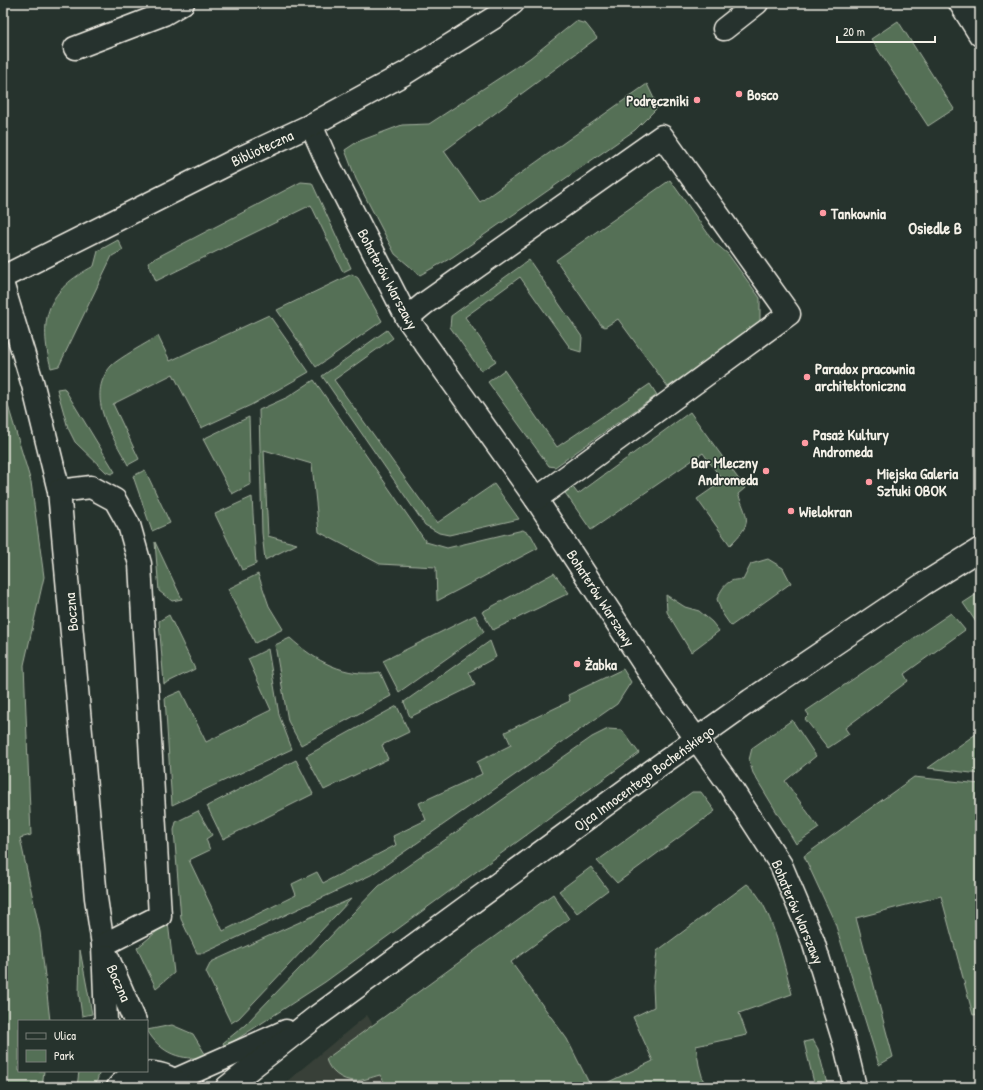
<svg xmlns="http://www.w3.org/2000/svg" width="983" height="1090" font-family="'Patrick Hand',sans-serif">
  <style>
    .built { fill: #384137 }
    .green { fill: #547056; stroke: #a4b09f }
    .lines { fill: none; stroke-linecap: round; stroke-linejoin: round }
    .minor-casing { stroke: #f4f1e8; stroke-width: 25 }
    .minor { stroke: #26332d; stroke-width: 22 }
    .poi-dot { fill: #ff9aa2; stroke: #26332d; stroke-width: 1.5 }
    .labels { text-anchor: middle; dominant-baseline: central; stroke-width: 3; stroke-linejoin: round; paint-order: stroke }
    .poi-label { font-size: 15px; font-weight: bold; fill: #f4f1e8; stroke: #26332d; text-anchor: start }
    .street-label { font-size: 15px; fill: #f4f1e8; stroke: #26332d }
    .neighbourhood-label { font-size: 16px; font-weight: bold; fill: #f4f1e8; stroke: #26332d }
  </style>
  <rect width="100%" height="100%" fill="#26332d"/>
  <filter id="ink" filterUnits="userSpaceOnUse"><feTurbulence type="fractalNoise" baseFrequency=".025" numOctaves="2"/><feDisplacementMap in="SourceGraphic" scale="8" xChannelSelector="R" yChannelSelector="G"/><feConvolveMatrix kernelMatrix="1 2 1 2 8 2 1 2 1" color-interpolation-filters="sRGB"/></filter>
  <g filter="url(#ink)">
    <polygon class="built" points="367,1015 409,1087 280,1087"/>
    <g class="green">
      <polygon points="576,21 586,24 597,38 444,151 480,202 647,84 658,107 635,130 451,258 420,275 395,254 356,179 345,150 357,142 402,125 429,124 530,58"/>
      <polygon points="898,21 954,109 928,126 871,39"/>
      <polygon points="670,180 714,242 728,254 760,298 760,323 668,387 618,319 605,327 601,325 556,260"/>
      <polygon points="301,182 312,183 351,268 343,272 311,205 156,281 148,262"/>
      <path d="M118 240 123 250 112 256 59 366 51 368C38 318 47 290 94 266L98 251Z"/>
      <polygon points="529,260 582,337 581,352 571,349 520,277 465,317 496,361 481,371 450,327 451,316"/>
      <polygon points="352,274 358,278 382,321 316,367 277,310"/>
      <path d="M269 315 309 372 251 405 201 428 173 374 113 404 139 459 128 465C113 436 84 397 111 366 119 358 147 343 158 336L170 361Z"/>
      <polygon points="387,330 393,338 334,380 437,523 494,484 519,519 449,535 439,533 425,525 322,376"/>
      <polygon points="504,370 557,447 650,384 657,395 555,467 549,466 488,382"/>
      <polygon points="314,380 426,542 447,548 523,530 531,535 538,548 437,601 436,567 380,564 319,532 312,464 264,450 268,536 297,544 265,560 262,533 259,410 288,397"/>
      <polygon points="64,388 115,472 111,474 106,472 75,442 68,428 57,389"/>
      <polygon points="3,389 31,482 44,577 24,665 31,835 20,838 40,932 50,1021 19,1021 19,1071 44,1071 42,1087 3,1087"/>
      <path d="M690 412 745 488 738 494C749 521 752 523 730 545L697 499 723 481 703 453 591 530 561 487 568 481 578 494Z"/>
      <polygon points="249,417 251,484 232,494 203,439"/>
      <polygon points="145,470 170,523 152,531 133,476"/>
      <polygon points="252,497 256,564 242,570 215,514"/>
      <polygon points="155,542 182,599 172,601 159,591"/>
      <path d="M768 559 783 568 791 583 731 626 722 613 717 599C723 586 728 578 743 580L751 564Z"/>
      <polygon points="554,573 569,593 493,630 482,612"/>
      <polygon points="258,574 269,606 283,629 255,643 228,589"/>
      <polygon points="980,592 980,619 976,622 963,603"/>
      <polygon points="666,595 685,607 699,611 712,622 719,631 691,652 667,612"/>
      <polygon points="951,613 965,630 904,674 908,681 845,728 849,734 828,748 805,719 809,715 806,711"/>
      <polygon points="169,615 195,669 164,684 159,621"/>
      <polygon points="475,615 484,632 399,692 383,661"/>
      <path d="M290 638C315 661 346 678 380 672L391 696 301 745 288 721 275 645Z"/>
      <polygon points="490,641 496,657 469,672 475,685 410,717 404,702"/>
      <polygon points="268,649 279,715 292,749 172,805 165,698 181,691 206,742 271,710 248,659"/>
      <polygon points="623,669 631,682 617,704 371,875 204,953 197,953 181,919 174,830 176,822 198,811 212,835 206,839 210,850 189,860 223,931 296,895 292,884 317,872 323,883 396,845 393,836 426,820 419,803 482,774 477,762 511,745 505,732 570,701 568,695"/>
      <polygon points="397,706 409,732 382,745 388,759 324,790 306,756"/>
      <polygon points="792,720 816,756 785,781 819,828 796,844 753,773 749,760 752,748"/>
      <polygon points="608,729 622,730 639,753 325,982 225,1047 223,1043 245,1025 379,886 592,737"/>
      <polygon points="980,731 980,774 928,768"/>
      <polygon points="296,760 313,794 223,839 207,806"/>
      <polygon points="914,777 980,784 980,1014 973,1015 941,896 856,918 893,1057 879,1065 835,923 804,856"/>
      <polygon points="692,792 701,792 715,811 617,883 597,861"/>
      <polygon points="591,867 608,890 577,913 559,891"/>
      <path d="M747 884C771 901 784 965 792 994L739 1013 747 1035 696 1046 699 1065 705 1087H598L653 1061 633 1017 654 1007 653 986 657 951Z"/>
      <path d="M553 894 569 919 511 962 567 1039 591 1087H387L380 1075C372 1077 362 1081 355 1081 342 1081 329 1071 326 1059L333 1054Z"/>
      <polygon points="351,899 239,1018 231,1023 206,972 211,962"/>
      <polygon points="168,922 174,973 156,988 137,948"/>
      <polygon points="80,950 92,1014 82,1016 79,994"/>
      <path d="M172 1025 193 1034 207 1057C181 1061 161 1054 147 1030Z"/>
      <polygon points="813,1040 818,1049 827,1084 815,1087 804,1042"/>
      <polygon points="79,1071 100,1071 95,1087 77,1087"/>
    </g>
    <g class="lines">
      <g class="minor-casing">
        <g id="minor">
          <polyline points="960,3 980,35"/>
          <polyline points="724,29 757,3"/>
          <polyline points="75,48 164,14 183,3"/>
          <polyline points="311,125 327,161 407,318 536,499 657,684 728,783 781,865 813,941 845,1045 855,1087"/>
          <polyline points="3,277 236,160 311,125 404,74 495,17 513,3"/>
          <polyline points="3,286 33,385 59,491 96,898 103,945 106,1021"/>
          <polyline points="407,318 424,304 662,136 789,314 536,499"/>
          <polyline points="59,491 91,487 115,500 129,525 140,564 160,916 103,945"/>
          <polyline points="107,956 135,1021"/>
          <polyline points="175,1080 286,1031"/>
          <path d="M118 1087C136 1066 164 1070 183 1087"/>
          <polyline points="227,1087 316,1017 660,765 751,700 922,585 980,549"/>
        </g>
      </g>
      <use href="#minor" class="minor"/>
    </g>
  </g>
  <g class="poi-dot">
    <circle cx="739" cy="94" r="4"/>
    <circle cx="697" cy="100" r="4"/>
    <circle cx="823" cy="213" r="4"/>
    <circle cx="807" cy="377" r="4"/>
    <circle cx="805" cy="443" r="4"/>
    <circle cx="766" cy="471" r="4"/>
    <circle cx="869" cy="482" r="4"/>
    <circle cx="791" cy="511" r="4"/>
    <circle cx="577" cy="664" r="4"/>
  </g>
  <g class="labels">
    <g class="poi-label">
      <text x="747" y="94">Bosco</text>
      <text x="689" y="100" text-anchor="end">Podręczniki</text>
      <text x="831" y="213">Tankownia</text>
      <text x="815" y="368">Paradox pracownia<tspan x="815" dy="17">architektoniczna</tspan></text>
      <text x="813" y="434">Pasaż Kultury<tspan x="813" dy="17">Andromeda</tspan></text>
      <text x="758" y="462" text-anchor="end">Bar Mleczny<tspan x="758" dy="17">Andromeda</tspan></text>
      <text x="877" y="473">Miejska Galeria<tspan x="877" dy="17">Sztuki OBOK</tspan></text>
      <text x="799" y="511">Wielokran</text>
      <text x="585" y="664">Żabka</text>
    </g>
    <g class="street-label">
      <text transform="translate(262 148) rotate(-25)">Biblioteczna</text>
      <text transform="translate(388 279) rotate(62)">Bohaterów Warszawy</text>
      <text transform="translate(601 598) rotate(57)">Bohaterów Warszawy</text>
      <text transform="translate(71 612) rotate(-95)">Boczna</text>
      <text transform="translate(644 778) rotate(-36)">Ojca Innocentego Bocheńskiego</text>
      <text transform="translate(798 912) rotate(67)">Bohaterów Warszawy</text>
      <text transform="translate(119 983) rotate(66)">Boczna</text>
    </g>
    <g class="neighbourhood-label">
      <text x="935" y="228">Osiedle B</text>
    </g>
  </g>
  <rect width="983" height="1090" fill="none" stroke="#26332d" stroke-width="16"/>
  <rect x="8" y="8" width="967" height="1074" fill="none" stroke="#f4f1e8" stroke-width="1.5" filter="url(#ink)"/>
  <rect x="18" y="1020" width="130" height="52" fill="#26332d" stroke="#787f78"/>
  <rect x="26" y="1033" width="20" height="6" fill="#26332d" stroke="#787f78"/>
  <text x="54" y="1040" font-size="12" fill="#f4f1e8">Ulica</text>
  <rect x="26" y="1050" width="20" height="12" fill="#547056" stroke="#787f78"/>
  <text x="54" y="1060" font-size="12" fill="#f4f1e8">Park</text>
  <path d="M837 36v6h98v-6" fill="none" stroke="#f4f1e8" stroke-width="2"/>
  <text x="843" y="36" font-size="12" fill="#f4f1e8" stroke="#26332d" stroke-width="3" paint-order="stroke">20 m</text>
</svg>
